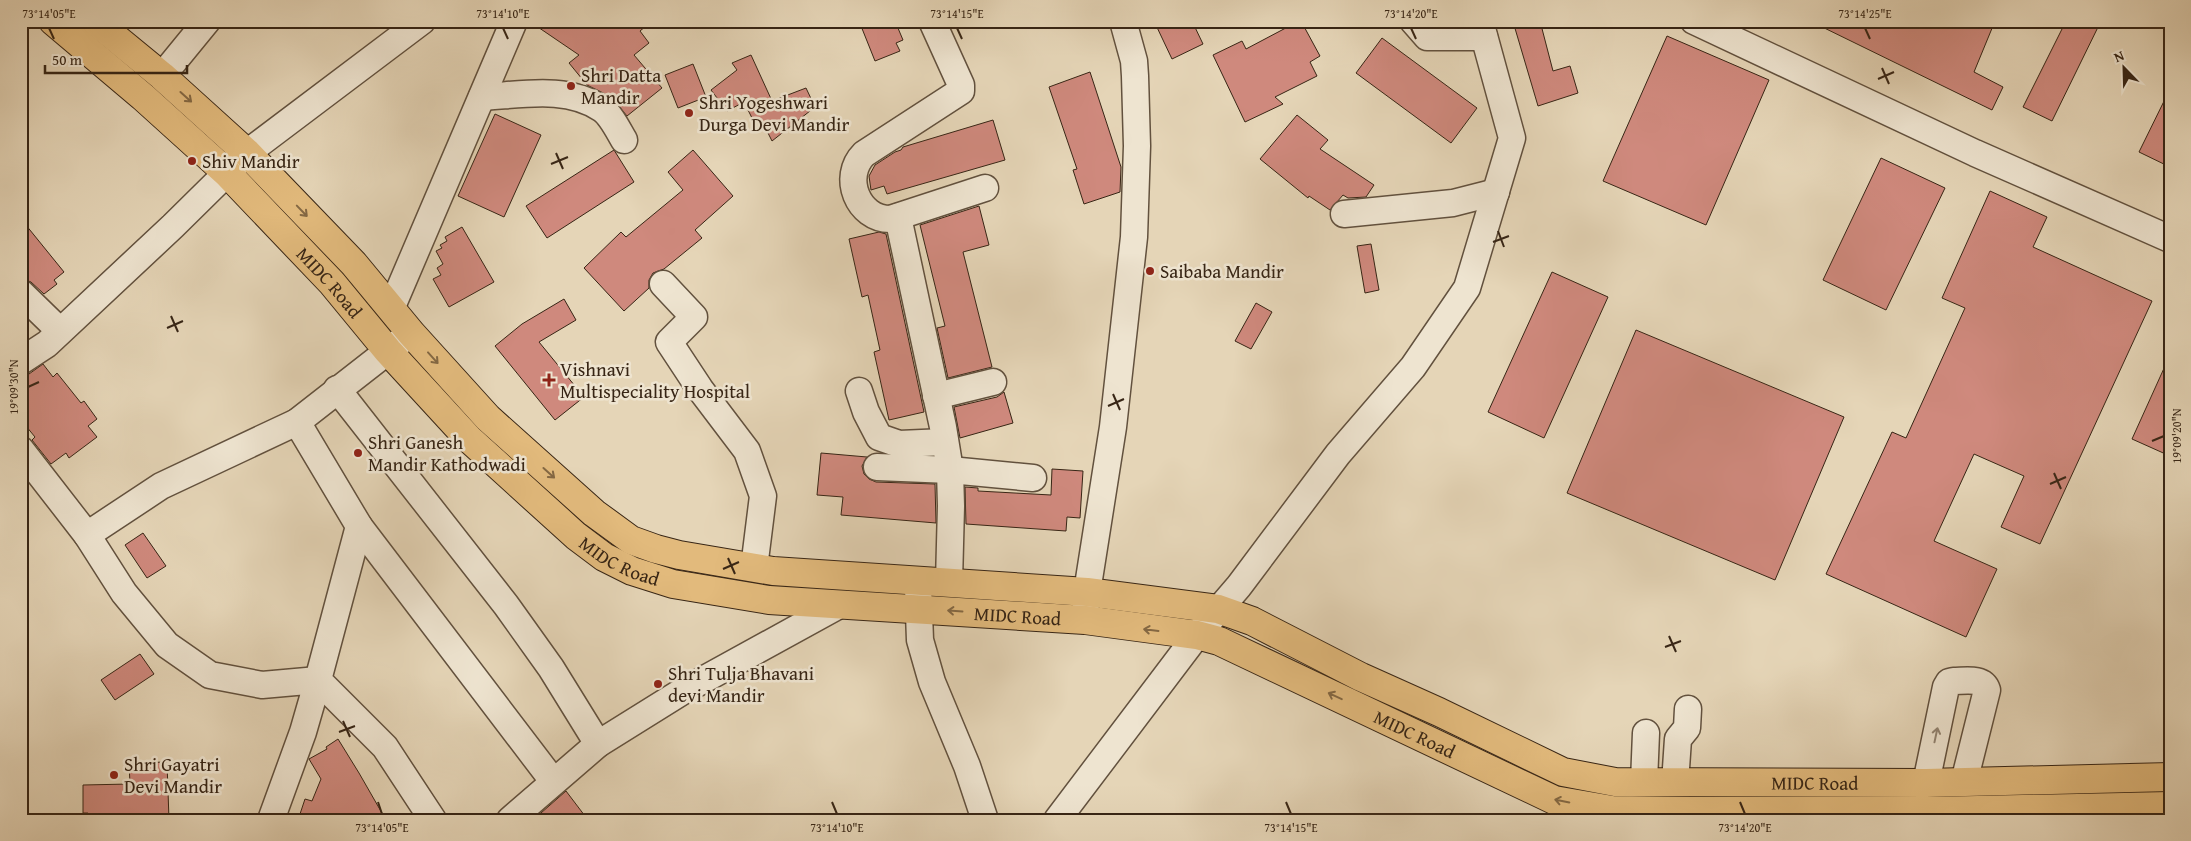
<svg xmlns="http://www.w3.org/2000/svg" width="2191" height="841" font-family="'Gentium Book Plus',serif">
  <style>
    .building { fill: #cf897d; stroke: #372515 }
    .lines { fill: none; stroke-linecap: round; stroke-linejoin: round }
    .minor-casing { stroke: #62513e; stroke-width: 29 }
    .major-casing { stroke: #372515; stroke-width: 30 }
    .minor { stroke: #eee4d0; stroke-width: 26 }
    .major { stroke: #e2ba7c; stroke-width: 28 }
    .oneway { stroke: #846843 }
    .oneway2 { stroke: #928472 }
    .ticks { fill: none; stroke: #372515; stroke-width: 2 }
    .poi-dot { fill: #8f2418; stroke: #eee4d0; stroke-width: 2 }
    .labels { text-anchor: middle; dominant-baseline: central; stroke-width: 5; stroke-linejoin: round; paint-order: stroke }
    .poi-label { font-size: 19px; fill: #372515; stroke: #eee4d0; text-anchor: start }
    .street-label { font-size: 19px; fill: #372515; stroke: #eee4d0 }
    .neatline { fill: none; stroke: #372515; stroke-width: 2 }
    .ticks-label { font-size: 12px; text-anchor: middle; fill: #372515 }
  </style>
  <rect width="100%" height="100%" fill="#e5d5b7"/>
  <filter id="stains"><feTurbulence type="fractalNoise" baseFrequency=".004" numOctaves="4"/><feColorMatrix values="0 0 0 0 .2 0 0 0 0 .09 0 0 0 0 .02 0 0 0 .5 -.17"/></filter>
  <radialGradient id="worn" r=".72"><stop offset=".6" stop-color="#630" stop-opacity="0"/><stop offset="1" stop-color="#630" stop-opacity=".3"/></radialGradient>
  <g class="building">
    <polygon points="529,21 652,21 640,31 649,43 634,55 662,88 627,116 611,97 587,85 569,63 579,55"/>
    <polygon points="859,21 895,21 903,40 896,43 900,51 875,61"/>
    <polygon points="1154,21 1192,21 1203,44 1172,59"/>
    <polygon points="1299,21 1301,21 1320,56 1310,62 1317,76 1275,97 1283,104 1245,122 1213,55 1242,41 1246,49"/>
    <polygon points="1528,21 1540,21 1553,71 1570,66 1578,93 1538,106 1514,25"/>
    <polygon points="1810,21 1995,21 1974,72 2003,87 1992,110"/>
    <polygon points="2066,21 2101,21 2052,121 2023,107"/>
    <polygon points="1667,36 1769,80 1706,225 1603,181"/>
    <polygon points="1382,38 1477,108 1451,143 1356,73"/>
    <polygon points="751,55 772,101 806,88 815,107 772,141 762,121 755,124 744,102 727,111 711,90 737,70 732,63"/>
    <polygon points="693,64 706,97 678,108 665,75"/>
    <polygon points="1090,72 1121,167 1120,192 1084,204 1073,170 1077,169 1049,87"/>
    <polygon points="2170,89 2170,167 2139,152"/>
    <polygon points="495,114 541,135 504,217 458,196"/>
    <polygon points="1297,115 1328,140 1320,149 1374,185 1366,197 1348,198 1343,195 1330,210 1309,196 1308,198 1260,159"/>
    <polygon points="993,120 1005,160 887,194 884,186 871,190 869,176 875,165 895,152 901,150 903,147"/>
    <polygon points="614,150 634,182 547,238 526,206"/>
    <polygon points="693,150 733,196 695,230 702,238 664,269 653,273 649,280 649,288 624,311 584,268 621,232 626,237 683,190 668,172"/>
    <polygon points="1881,158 1945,188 1886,310 1823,280"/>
    <polygon points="1990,191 2047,217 2033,247 2152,301 2040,544 2001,527 2024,476 1974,454 1934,541 1997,569 1966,637 1826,574 1892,432 1906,438 1965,308 1942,298"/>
    <polygon points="979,206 989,245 963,252 992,367 948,378 937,328 945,326 920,225"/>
    <polygon points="21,219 64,272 54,280 57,284 44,294 31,282 21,278"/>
    <polygon points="462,227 494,282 449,307 433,279 441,275 437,268 443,264 436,251 442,248 440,245 447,241 445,237"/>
    <polygon points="879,232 886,234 924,412 889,420 874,352 880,350 868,295 862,297 849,239"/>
    <polygon points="1371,244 1379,290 1365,293 1357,246"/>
    <polygon points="1552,272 1608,297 1544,438 1488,412"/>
    <polygon points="564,299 576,320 539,342 584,397 555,420 495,346 522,324"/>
    <polygon points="1256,303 1272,312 1251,349 1235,341"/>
    <polygon points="1636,330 1844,417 1775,580 1567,493"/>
    <polygon points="2170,355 2170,456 2132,439"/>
    <polygon points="43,364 53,377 57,373 81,403 84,401 97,419 88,426 97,437 69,458 66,453 51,464 32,440 35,437 21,420 21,376 29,374"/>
    <polygon points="1004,392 1013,423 960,438 954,407 997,397"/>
    <polygon points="821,453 867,457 862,466 864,474 869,479 876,482 935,484 936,523 841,515 843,497 817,495"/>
    <polygon points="1052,469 1083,471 1080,518 1067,517 1066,531 966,524 965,487 978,488 978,491 1051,495"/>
    <polygon points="143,533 166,566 147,578 125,545"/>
    <polygon points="140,654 154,674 115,700 101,680"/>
    <polygon points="338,739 359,773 386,820 298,820 305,799 312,801 321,779 309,759 327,749 326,747"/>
    <polygon points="167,762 169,820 88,820 88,813 83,813 83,785 130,784 129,763"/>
    <polygon points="566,791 588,820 533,820"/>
  </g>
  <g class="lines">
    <g class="minor-casing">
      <g id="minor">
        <path d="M932 21 961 85V91L864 154C841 177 858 219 890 219L985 188"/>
        <polyline points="1413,21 1427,37 1484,37"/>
        <polyline points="1694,21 1975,153 2170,239"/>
        <polyline points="162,76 207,21"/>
        <path d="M482 97C521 95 567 85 602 109 611 115 618 130 624 140"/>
        <polyline points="1344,214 1453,203 1496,192"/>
        <polyline points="898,217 943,427 950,470 951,506 949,582"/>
        <polyline points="663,284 694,317 669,342 700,389 747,451 763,496 754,568"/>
        <polyline points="21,293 60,331"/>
        <polyline points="391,309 514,21"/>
        <polyline points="21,361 47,344 173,226 247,153 422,21"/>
        <polyline points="337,389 506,605 551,668 598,744"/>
        <polyline points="859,391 866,412 879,437 899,444 945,442"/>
        <polyline points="936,396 993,382"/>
        <polyline points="297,422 359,526 318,680 385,747 433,820"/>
        <polyline points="21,450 87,535"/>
        <polyline points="877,467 950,470 1033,478"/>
        <polyline points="359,526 553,781"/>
        <polyline points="918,587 920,640 932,682 967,766 985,820"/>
        <polyline points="1085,613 1087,592 1113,427 1134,237 1137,146 1135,76 1134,61 1123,21"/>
        <polyline points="1644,782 1646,733"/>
        <polyline points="1675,783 1678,739 1687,728 1688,709"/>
        <path d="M1926 783 1946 687 1949 682 1953 681C1965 681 1983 677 1987 690L1964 782"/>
        <polyline points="271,820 303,732 318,680 262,685 210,675 167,645 124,593 87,535 161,486 297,422 411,333"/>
        <polyline points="510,820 598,744 683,691 841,604"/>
        <polyline points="1057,820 1197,635 1239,586 1338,454 1413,367 1467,288 1512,138 1480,21"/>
      </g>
    </g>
    <g class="major-casing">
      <g id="major">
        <path id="s1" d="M53 21 143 97 227 173 332 283 388 351 468 438 576 536 604 557 632 571 673 584 769 600 1085 620 1197 635 1219 641 1554 800 1612 810 1691 811H1932L2170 806"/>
        <path id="s2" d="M95 21 162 76 247 153 354 264 411 333 488 418 594 513 631 540 656 549 679 555 773 571 1087 592 1218 609 1252 621 1361 677 1439 712 1563 772 1615 782 1926 783 2170 777"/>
      </g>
    </g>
    <use href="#minor" class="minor"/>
    <use href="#major" class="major"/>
  </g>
  <defs><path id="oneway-shaft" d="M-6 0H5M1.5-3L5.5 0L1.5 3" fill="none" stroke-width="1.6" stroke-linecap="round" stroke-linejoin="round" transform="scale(1.25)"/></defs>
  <g class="oneway">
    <use href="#oneway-shaft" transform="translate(186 97) rotate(42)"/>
    <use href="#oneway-shaft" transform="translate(302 211) rotate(46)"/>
    <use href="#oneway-shaft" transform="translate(433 358) rotate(48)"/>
    <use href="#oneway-shaft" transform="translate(549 473) rotate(42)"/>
    <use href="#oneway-shaft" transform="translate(955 611) rotate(-176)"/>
    <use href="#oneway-shaft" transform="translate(1151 630) rotate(-173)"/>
    <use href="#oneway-shaft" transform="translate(1335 696) rotate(-155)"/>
    <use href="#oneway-shaft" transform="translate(1562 801) rotate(-169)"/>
  </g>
  <use class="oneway2" href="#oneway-shaft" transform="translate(1936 735) rotate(-78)"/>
  <path class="ticks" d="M49 28 54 39M503 28 508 39M957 28 962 39M1411 28 1416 39M1865 28 1870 39M1882 68 1889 84M1878 79 1894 72M556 153 563 169M551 164 568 157M1498 231 1504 247M1493 242 1509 236M171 316 178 332M167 328 183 321M28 387 39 382M1113 394 1120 410M1108 406 1124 399M2152 441 2164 436M2054 473 2061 489M2050 484 2066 477M728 558 735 574M723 569 739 562M1669 636 1676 652M1665 647 1681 641M343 721 350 737M339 732 355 726M378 802 382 814M832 802 837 814M1286 802 1291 814M1740 802 1745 814"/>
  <g class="poi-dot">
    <circle cx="571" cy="86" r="5"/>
    <circle cx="689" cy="113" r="5"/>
    <circle cx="192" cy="161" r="5"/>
    <circle cx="1150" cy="271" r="5"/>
    <path d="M546.5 372.5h5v5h5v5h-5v5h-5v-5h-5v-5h5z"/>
    <circle cx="358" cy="453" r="5"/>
    <circle cx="658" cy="684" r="5"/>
    <circle cx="114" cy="775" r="5"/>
  </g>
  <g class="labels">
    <g class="poi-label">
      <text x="581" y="75">Shri Datta<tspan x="581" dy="22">Mandir</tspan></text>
      <text x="699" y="102">Shri Yogeshwari<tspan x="699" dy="22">Durga Devi Mandir</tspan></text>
      <text x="202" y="161">Shiv Mandir</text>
      <text x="1160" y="271">Saibaba Mandir</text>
      <text x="560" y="369">Vishnavi<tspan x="560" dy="22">Multispeciality Hospital</tspan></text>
      <text x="368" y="442">Shri Ganesh<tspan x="368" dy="22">Mandir Kathodwadi</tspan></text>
      <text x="668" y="673">Shri Tulja Bhavani<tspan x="668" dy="22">devi Mandir</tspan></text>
      <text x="124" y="764">Shri Gayatri<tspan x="124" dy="22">Devi Mandir</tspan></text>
    </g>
    <g class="street-label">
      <text stroke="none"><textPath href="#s1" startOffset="381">MIDC Road</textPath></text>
      <text stroke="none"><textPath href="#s1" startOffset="786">MIDC Road</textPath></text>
      <text stroke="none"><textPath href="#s1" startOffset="1191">MIDC Road</textPath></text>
      <text stroke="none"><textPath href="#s1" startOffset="1611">MIDC Road</textPath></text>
      <text stroke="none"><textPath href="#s2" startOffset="1975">MIDC Road</textPath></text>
    </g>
  </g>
  <rect width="2191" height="841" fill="none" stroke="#e5d5b7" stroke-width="55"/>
  <g transform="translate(2124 68) rotate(337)" stroke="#eee4d0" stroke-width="4" paint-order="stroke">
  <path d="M0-4L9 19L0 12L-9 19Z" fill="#372515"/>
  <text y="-8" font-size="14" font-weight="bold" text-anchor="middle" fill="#372515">N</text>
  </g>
  <path d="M45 65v8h142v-8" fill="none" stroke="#372515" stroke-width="2.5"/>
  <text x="52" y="65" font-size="15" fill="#372515" stroke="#eee4d0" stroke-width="4" paint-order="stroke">50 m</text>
  <rect x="28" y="28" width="2136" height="786" class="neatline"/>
  <g class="ticks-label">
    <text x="49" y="18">73°14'05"E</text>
    <text x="503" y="18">73°14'10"E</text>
    <text x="957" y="18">73°14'15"E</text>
    <text x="1411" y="18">73°14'20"E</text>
    <text x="1865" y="18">73°14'25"E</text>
    <text transform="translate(14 387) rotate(-90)" y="4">19°09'30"N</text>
    <text transform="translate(2177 436) rotate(-90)" y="4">19°09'20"N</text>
    <text x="382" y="832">73°14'05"E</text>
    <text x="837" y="832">73°14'10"E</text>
    <text x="1291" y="832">73°14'15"E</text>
    <text x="1745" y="832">73°14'20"E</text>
  </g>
  <rect width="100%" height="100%" filter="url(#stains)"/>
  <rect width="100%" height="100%" fill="url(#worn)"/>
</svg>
